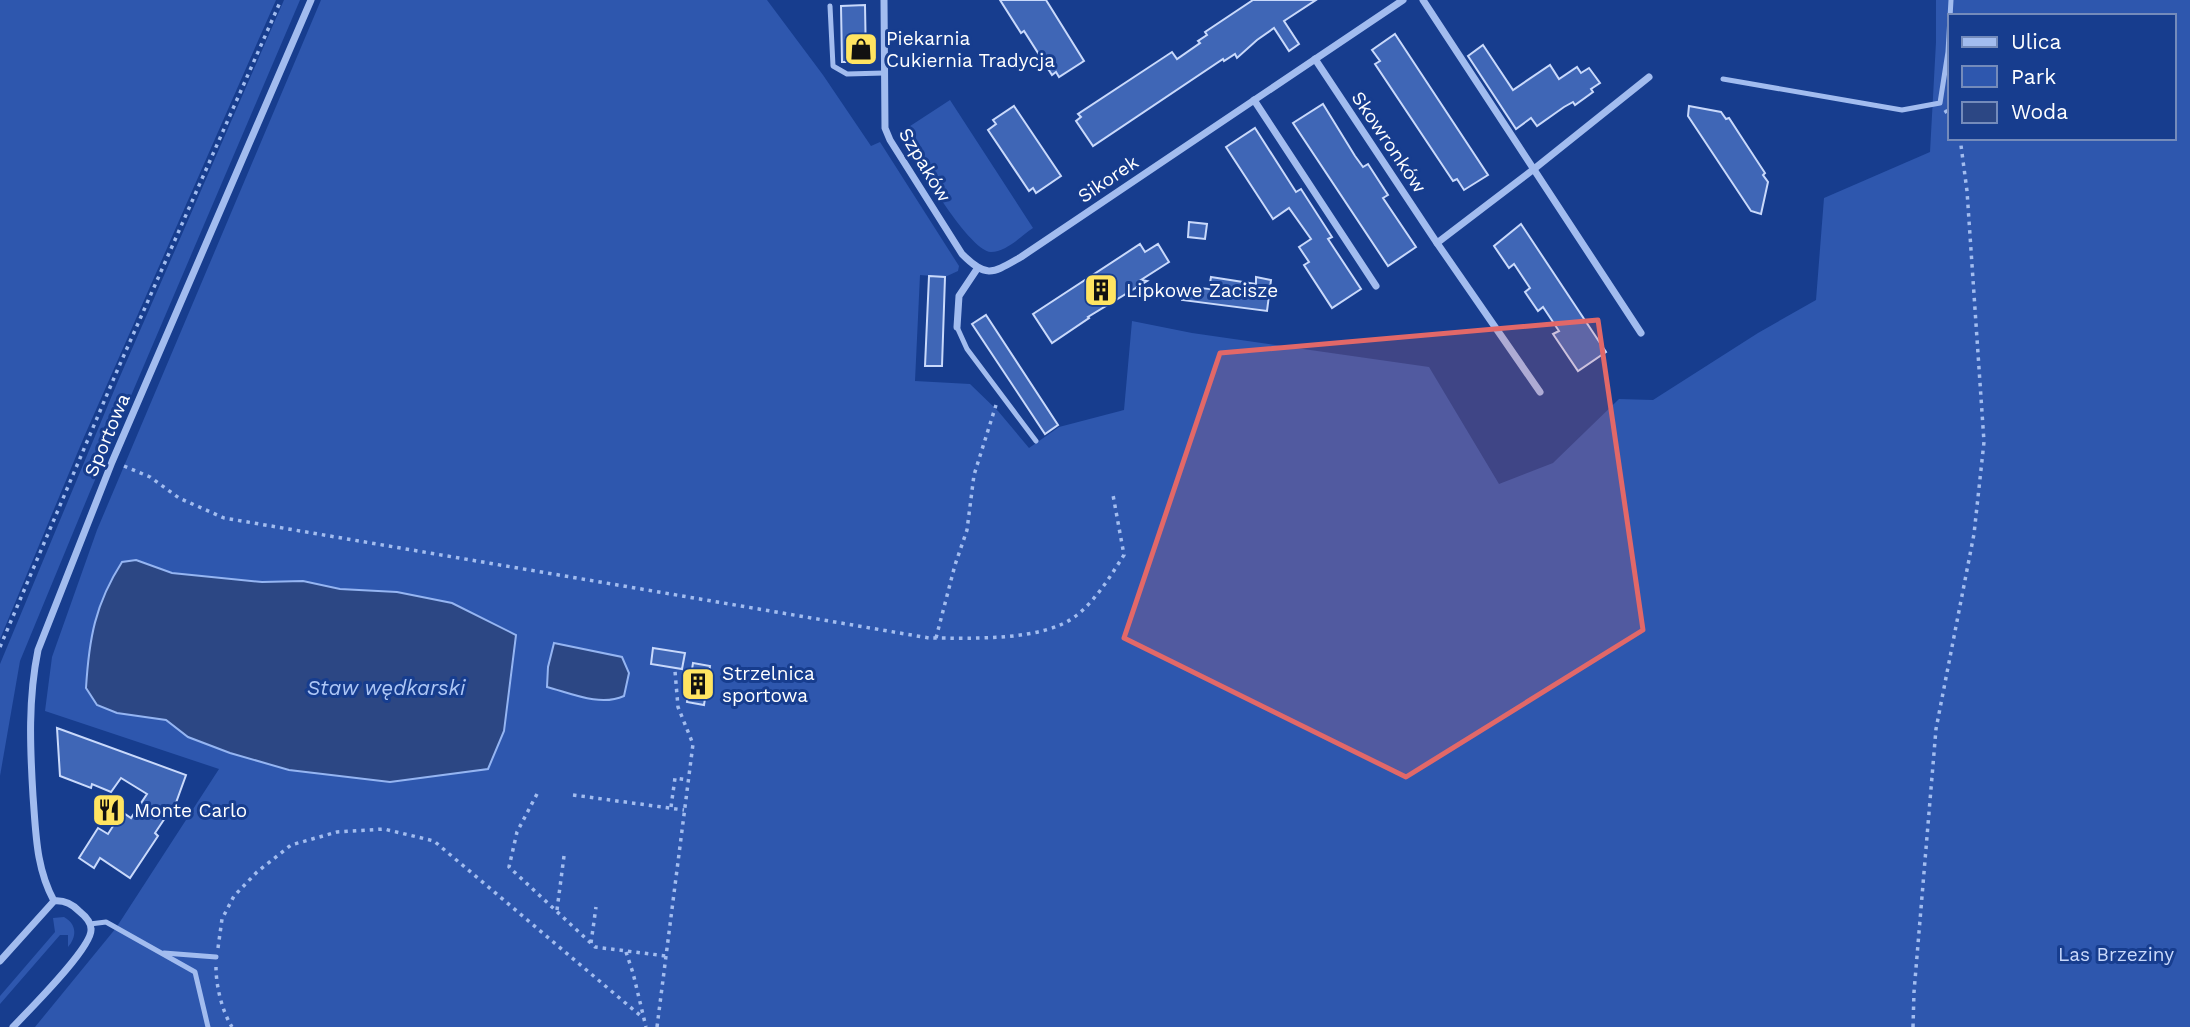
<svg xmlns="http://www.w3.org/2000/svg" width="2190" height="1027" font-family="'Work Sans',sans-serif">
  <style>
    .green { fill: #2e57ae; fill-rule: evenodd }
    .water { fill: #2c4784; stroke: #95b5f2; stroke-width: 2 }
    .building { fill: #3f66b6; stroke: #c9d9fb; stroke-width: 2 }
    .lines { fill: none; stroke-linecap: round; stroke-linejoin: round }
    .path { stroke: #a2bcef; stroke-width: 3.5; stroke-dasharray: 3.5 5; stroke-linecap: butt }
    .lane { stroke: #a2bcef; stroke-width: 5 }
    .street { stroke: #a2bcef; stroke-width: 7 }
    .marked { fill: #e26868; fill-opacity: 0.2; stroke: #e26868; stroke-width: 5; stroke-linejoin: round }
    .labels { text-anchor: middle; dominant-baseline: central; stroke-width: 6; stroke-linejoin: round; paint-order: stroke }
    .poi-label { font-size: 19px; fill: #fff; stroke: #173d8e; text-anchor: start }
    .street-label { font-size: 19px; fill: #fff; stroke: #173d8e }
    .park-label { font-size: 19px; fill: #c9d9fb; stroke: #173d8e }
    .water-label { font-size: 21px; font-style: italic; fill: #aec7f6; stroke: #173d8e }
  </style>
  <rect width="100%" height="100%" fill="#173d8e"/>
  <g class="green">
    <polygon points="0,0 276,0 84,437 0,639"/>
    <polygon points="284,0 300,0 89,494 20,661 0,776 0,664 118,381"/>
    <path d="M321 0H767L823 75 871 146 880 142 959 266 958 271 945 277 920 275 915 381 970 384 998 411 1029 448 1059 427 1124 410 1132 321 1192 333 1429 367 1499 484 1553 463 1619 399 1653 400 1758 333 1816 300 1824 198 1930 152 1936 42V0H2190V1027H35L116 928 219 769 45 711 52 657 97 530ZM1950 16H2174V138H1950Z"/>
    <path d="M950 100 1033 228C1021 236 1006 252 991 252 968 251 912 154 901 132Z"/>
    <path d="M64 917C77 924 77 937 68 947V935H60L0 1004V996L55 932 53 918Z"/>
  </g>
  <g class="water">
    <path d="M136 560 172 573 262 582 303 581 340 589 397 592 452 603 516 635 504 731 488 769 390 782 289 770 230 753 188 737 166 720 117 713 97 705 86 688C89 639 95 604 122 562Z"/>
    <path d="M554 643 622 657 629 673 624 696C600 707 570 693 547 687L548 667Z"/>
  </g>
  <g class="building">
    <polygon points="1000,0 1046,0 1084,61 1059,77 1056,72 1052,75 1024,31 1021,33"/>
    <polygon points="1253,0 1316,0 1284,21 1299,44 1289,51 1274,28 1257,40 1237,58 1235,54 1224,61 1223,59 1093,146 1076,121 1081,117 1078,114 1172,52 1177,59 1200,43 1198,41 1207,35 1205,32"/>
    <polygon points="865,5 866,62 842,62 841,6"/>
    <polygon points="1395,34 1488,175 1464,190 1457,179 1453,181 1375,64 1380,61 1372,50"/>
    <polygon points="1483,45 1513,90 1550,65 1559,79 1577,67 1581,73 1589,68 1600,83 1591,89 1593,92 1575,105 1573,102 1564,107 1537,126 1531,118 1516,129 1468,56"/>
    <polygon points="1323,104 1355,156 1363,167 1368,164 1388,195 1383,198 1416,247 1388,266 1293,123"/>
    <polygon points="1014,106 1061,176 1036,193 1033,188 1029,191 988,130 996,124 993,120"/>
    <polygon points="1689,106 1721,112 1726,119 1729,118 1744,141 1765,173 1763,175 1768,182 1761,214 1751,211 1688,116"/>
    <polygon points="1255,128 1296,192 1301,189 1332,237 1328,239 1361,289 1332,308 1304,265 1309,262 1299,247 1311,239 1289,208 1273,219 1226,147"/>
    <polygon points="1189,222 1207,224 1205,239 1188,237"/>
    <polygon points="1521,224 1606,352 1578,371 1553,334 1559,331 1543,307 1538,311 1525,292 1530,288 1514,264 1509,268 1494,246"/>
    <polygon points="1140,244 1145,252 1158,244 1169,262 1141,280 1147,281 1088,317 1089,318 1052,343 1033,314"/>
    <polygon points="929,276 945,277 942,366 925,366"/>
    <polygon points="1211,277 1256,284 1256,277 1271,280 1267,311 1182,300 1183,286 1209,289"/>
    <polygon points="986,315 1058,425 1045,434 972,324"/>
    <polygon points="653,648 685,653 682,669 651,664"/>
    <polygon points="693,663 710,666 704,705 687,702"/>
    <polygon points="57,728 186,775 173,811 171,809 155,833 158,836 130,878 100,858 94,868 79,858 98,828 108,834 122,812 131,818 147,794 121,778 111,792 92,784 91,788 60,776"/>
  </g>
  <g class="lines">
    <g class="path">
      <polyline points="1945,110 1950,118"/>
      <path d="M124 466 150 477 179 498 224 518 929 638C970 638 1044 642 1077 615 1097 599 1111 575 1124 555L1113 495"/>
      <polyline points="936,638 955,565 967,530 974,475 996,405"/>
      <polyline points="0,647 117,371 281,0"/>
      <polyline points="537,794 517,832 509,867 595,947 666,956"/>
      <polyline points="573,795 684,810"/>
      <polyline points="671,807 675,778 688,780"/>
      <polyline points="557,910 564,856"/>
      <polyline points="591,943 596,907"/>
      <polyline points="218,948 222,919 234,896 257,872 291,845 337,832 384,829 434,841 642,1017"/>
      <polyline points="626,952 633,973 646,1027"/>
      <path d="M216 967C216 986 222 1011 232 1027"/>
      <polyline points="657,1027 693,744 678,707 675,671"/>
      <polyline points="1913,1027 1914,992 1936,729 1974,534 1984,442 1967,191 1960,138"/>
    </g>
    <g class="lane">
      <polyline points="830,6 833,66 847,74 884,73"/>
      <polyline points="1723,79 1902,110 1940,103 1948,52 1951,0"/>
      <polyline points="957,327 967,349 1036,441"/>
      <polyline points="90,924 106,922 195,972 208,1027"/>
      <polyline points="164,953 216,957"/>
    </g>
    <g class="street">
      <path d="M884 0 885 128 890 140 962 254C987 279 993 273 1021 257L1403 0"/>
      <polyline points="1423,0 1641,333"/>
      <polyline points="1315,59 1437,243 1534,169 1649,77"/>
      <polyline points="1254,100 1376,286"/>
      <polyline points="1437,243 1540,392"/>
      <polyline points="957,327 959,296 977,269"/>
      <path d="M54 901C36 868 36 834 33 796 30 747 28 699 38 650L112 462 311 0"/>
      <path d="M0 961 54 901C64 900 72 904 79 911 84 915 91 921 91 929 93 947 28 1011 13 1027"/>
    </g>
  </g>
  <path class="marked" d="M1598 320 1643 630 1406 777 1124 638 1220 353Z"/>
  <defs>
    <g id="shop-square" transform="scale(1.75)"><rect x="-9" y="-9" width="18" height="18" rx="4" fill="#ffe461" stroke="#173d8e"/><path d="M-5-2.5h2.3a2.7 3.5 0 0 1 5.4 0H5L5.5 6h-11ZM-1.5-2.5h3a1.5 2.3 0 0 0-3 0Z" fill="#111"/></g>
    <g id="building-square" transform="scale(1.75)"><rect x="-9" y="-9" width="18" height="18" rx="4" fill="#ffe461" stroke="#173d8e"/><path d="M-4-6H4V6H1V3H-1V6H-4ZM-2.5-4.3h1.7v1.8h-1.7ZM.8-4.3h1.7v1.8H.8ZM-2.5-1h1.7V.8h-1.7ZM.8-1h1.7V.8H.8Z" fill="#111"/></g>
    <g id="restaurant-square" transform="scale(1.75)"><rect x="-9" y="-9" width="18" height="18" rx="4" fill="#ffe461" stroke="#173d8e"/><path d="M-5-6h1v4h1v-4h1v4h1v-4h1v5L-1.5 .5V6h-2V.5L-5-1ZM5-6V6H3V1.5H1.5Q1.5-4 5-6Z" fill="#111"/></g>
  </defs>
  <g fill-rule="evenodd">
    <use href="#shop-square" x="861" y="49"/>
    <use href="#building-square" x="1101" y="290"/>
    <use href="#building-square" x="698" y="684"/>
    <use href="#restaurant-square" x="109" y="810"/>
  </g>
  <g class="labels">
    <g class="poi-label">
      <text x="886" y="38">Piekarnia<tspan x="886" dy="22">Cukiernia Tradycja</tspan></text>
      <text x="1126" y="290">Lipkowe Zacisze</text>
      <text x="722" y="673">Strzelnica<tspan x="722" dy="22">sportowa</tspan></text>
      <text x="134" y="810">Monte Carlo</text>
    </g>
    <g class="street-label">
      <text transform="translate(1389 142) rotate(56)">Skowronków</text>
      <text transform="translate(925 165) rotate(59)">Szpaków</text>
      <text transform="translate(1108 179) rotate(-34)">Sikorek</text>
      <text transform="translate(107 435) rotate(-67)">Sportowa</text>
    </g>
    <g class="park-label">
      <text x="2116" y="954">Las Brzeziny</text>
    </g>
    <g class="water-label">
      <text x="386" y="687">Staw wędkarski</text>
    </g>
  </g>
  <rect x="1948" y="14" width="228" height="126" fill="#173d8e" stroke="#748bbb" stroke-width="2"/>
  <rect x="1962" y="37" width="35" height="10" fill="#a2bcef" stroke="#748bbb" stroke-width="2"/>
  <text x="2011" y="49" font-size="21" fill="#ffffff">Ulica</text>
  <rect x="1962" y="66" width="35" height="21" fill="#2e57ae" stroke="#748bbb" stroke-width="2"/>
  <text x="2011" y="84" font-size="21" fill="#ffffff">Park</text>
  <rect x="1962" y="102" width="35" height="21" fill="#2c4784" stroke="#748bbb" stroke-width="2"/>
  <text x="2011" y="119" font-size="21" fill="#ffffff">Woda</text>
</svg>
